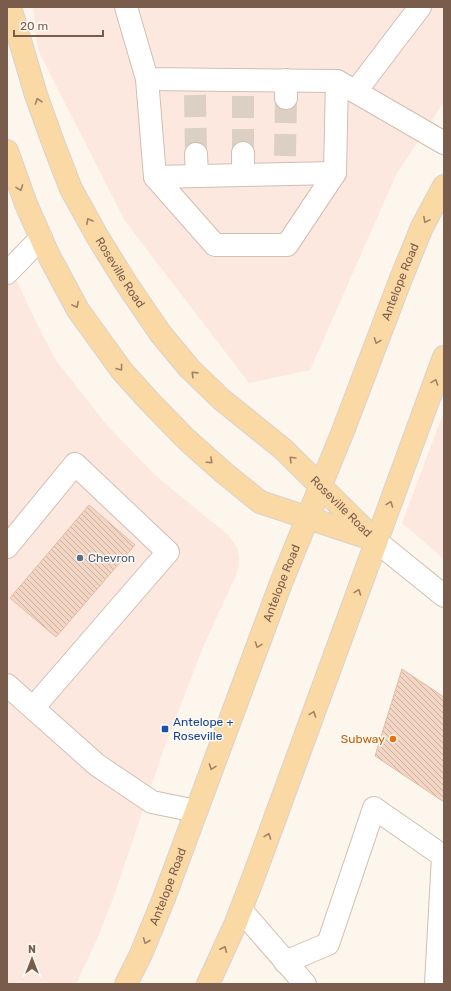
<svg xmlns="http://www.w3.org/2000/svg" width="451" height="991" font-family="Rubik,sans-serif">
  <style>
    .commercial { fill: #fde8e0 }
    .building { fill: url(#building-back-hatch); stroke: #e6bba3 }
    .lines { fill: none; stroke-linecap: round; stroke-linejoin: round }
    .minor-tunnel { stroke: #dcd0c4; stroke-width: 22; stroke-dasharray: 22 11; stroke-linecap: butt }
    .minor-casing { stroke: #d1beb0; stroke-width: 24 }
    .major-casing { stroke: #dad1cd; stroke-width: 24 }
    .minor { stroke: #fff; stroke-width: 22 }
    .major { stroke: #fbd9a5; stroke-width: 22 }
    .oneway { stroke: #a18267 }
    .service-dot { fill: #5c6f8a; stroke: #fffaf3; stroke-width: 1.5 }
    .transit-dot { fill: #1a4fb4; stroke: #fffaf3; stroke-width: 1.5 }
    .food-dot { fill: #e8710a; stroke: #fffaf3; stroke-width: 1.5 }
    .labels { text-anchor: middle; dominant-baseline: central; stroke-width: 3; stroke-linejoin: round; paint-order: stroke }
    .street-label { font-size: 12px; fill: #7a5c4d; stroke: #fffaf3 }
    .service-label { font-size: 12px; fill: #4e5e75; stroke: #fffaf3; text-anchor: start }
    .transit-label { font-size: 12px; fill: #164399; stroke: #fffaf3; text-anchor: start }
    .food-label { font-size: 12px; fill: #c56008; stroke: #fffaf3; text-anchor: end }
  </style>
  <defs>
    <pattern id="building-back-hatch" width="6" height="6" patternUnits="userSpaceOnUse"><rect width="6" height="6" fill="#f3d5c3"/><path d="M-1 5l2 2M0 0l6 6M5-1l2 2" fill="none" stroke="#cab0a1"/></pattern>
  </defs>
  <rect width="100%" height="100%" fill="#fdf6ec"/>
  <g class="commercial">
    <polygon points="33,7 444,7 444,102 396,175 310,370 249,383 125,221 38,50"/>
    <polygon points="7,260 39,328 57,362 84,396 107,425 155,475 228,535 237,548 239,556 239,565 236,575 203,647 163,751 113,899 97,939 76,984 7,984"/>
    <polygon points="444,411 444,559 402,523"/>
  </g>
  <g class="building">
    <polygon points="89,505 135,545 56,637 10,598"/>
    <polygon points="402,669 444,697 444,802 375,756"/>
  </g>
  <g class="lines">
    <g class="minor-tunnel">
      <polyline points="195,95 196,154"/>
      <polyline points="243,96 243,153"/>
      <polyline points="285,156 286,98"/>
    </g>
    <g class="minor-casing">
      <g id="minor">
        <polyline points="126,7 147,79 337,81 444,143"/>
        <polyline points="147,79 155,177 335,173 337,81"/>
        <polyline points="356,91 420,7"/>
        <polyline points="286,98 286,80"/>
        <polyline points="243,153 243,174"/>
        <polyline points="196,154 197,175"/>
        <polyline points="155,177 215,245 287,245 335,173"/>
        <polyline points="7,273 41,238"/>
        <polyline points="376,541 444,596"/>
        <polyline points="7,547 75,464 168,552 33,708"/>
        <polyline points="7,685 97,765 152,802 196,811"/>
        <polyline points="241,910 305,984"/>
        <polyline points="285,962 328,944 374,808 443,856 436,984"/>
      </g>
    </g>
    <g class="major-casing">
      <g id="major">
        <path id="s1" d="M10 7 36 95 54 145 71 189 97 236 126 283 160 333 189 368 221 399 283 449 376 541"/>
        <polyline points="7,151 26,204 48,254 78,310 122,371 150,402 186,439 223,472 260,502 372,539"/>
        <path id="s2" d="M126 984 141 954 164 898 281 583 343 431 400 281 422 227 444 186"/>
        <polyline points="208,984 235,925 255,873 444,357"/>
      </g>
    </g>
    <use href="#minor" class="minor"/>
    <use href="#major" class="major"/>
  </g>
  <defs><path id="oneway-chevron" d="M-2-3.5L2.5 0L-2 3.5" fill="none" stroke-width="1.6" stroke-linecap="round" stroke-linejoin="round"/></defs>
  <g class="oneway">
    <use href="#oneway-chevron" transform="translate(38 101) rotate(-109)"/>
    <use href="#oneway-chevron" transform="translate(20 188) rotate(70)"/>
    <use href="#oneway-chevron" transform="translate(426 220) rotate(118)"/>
    <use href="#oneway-chevron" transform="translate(89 221) rotate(-119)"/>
    <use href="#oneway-chevron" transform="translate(76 305) rotate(61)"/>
    <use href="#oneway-chevron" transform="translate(377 341) rotate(111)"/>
    <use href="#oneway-chevron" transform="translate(120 368) rotate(53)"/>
    <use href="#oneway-chevron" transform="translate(194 374) rotate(-136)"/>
    <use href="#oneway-chevron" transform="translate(435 382) rotate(-70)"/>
    <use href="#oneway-chevron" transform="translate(292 459) rotate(-135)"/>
    <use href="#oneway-chevron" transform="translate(210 461) rotate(42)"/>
    <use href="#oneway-chevron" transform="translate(390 504) rotate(-70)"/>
    <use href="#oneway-chevron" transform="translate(358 592) rotate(-70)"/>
    <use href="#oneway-chevron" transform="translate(258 645) rotate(110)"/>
    <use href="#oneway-chevron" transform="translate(313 714) rotate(-70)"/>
    <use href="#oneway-chevron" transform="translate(212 767) rotate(110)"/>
    <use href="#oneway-chevron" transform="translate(268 836) rotate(-70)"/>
    <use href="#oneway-chevron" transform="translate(146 941) rotate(112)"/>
    <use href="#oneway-chevron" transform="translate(224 949) rotate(-65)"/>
  </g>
  <circle class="service-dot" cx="80" cy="558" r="4"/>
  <rect class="transit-dot" x="161" y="725" width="8" height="8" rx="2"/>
  <circle class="food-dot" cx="393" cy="739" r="4"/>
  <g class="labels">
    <g class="street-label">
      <text stroke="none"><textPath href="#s1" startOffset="289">Roseville Road</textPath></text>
      <text stroke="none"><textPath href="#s2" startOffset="754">Antelope Road</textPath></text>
      <text stroke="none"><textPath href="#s1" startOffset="613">Roseville Road</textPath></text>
      <text stroke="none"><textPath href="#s2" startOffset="430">Antelope Road</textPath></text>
      <text stroke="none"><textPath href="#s2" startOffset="106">Antelope Road</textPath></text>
    </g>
    <g class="service-label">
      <text x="88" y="558">Chevron</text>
    </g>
    <g class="transit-label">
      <text x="173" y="722">Antelope +<tspan x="173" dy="14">Roseville</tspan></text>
    </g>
    <g class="food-label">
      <text x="385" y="739">Subway</text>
    </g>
  </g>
  <rect width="451" height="991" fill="none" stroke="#7a5c4d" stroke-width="16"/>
  <g transform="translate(32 959)" stroke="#fffaf3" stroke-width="3" paint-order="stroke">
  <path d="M0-3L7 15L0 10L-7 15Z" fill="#7a5c4d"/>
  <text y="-6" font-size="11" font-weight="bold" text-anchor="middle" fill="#7a5c4d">N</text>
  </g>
  <path d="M14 30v6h89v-6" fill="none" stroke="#7a5c4d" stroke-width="2"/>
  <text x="20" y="30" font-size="12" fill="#7a5c4d" stroke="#fffaf3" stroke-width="3" paint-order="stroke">20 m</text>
</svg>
